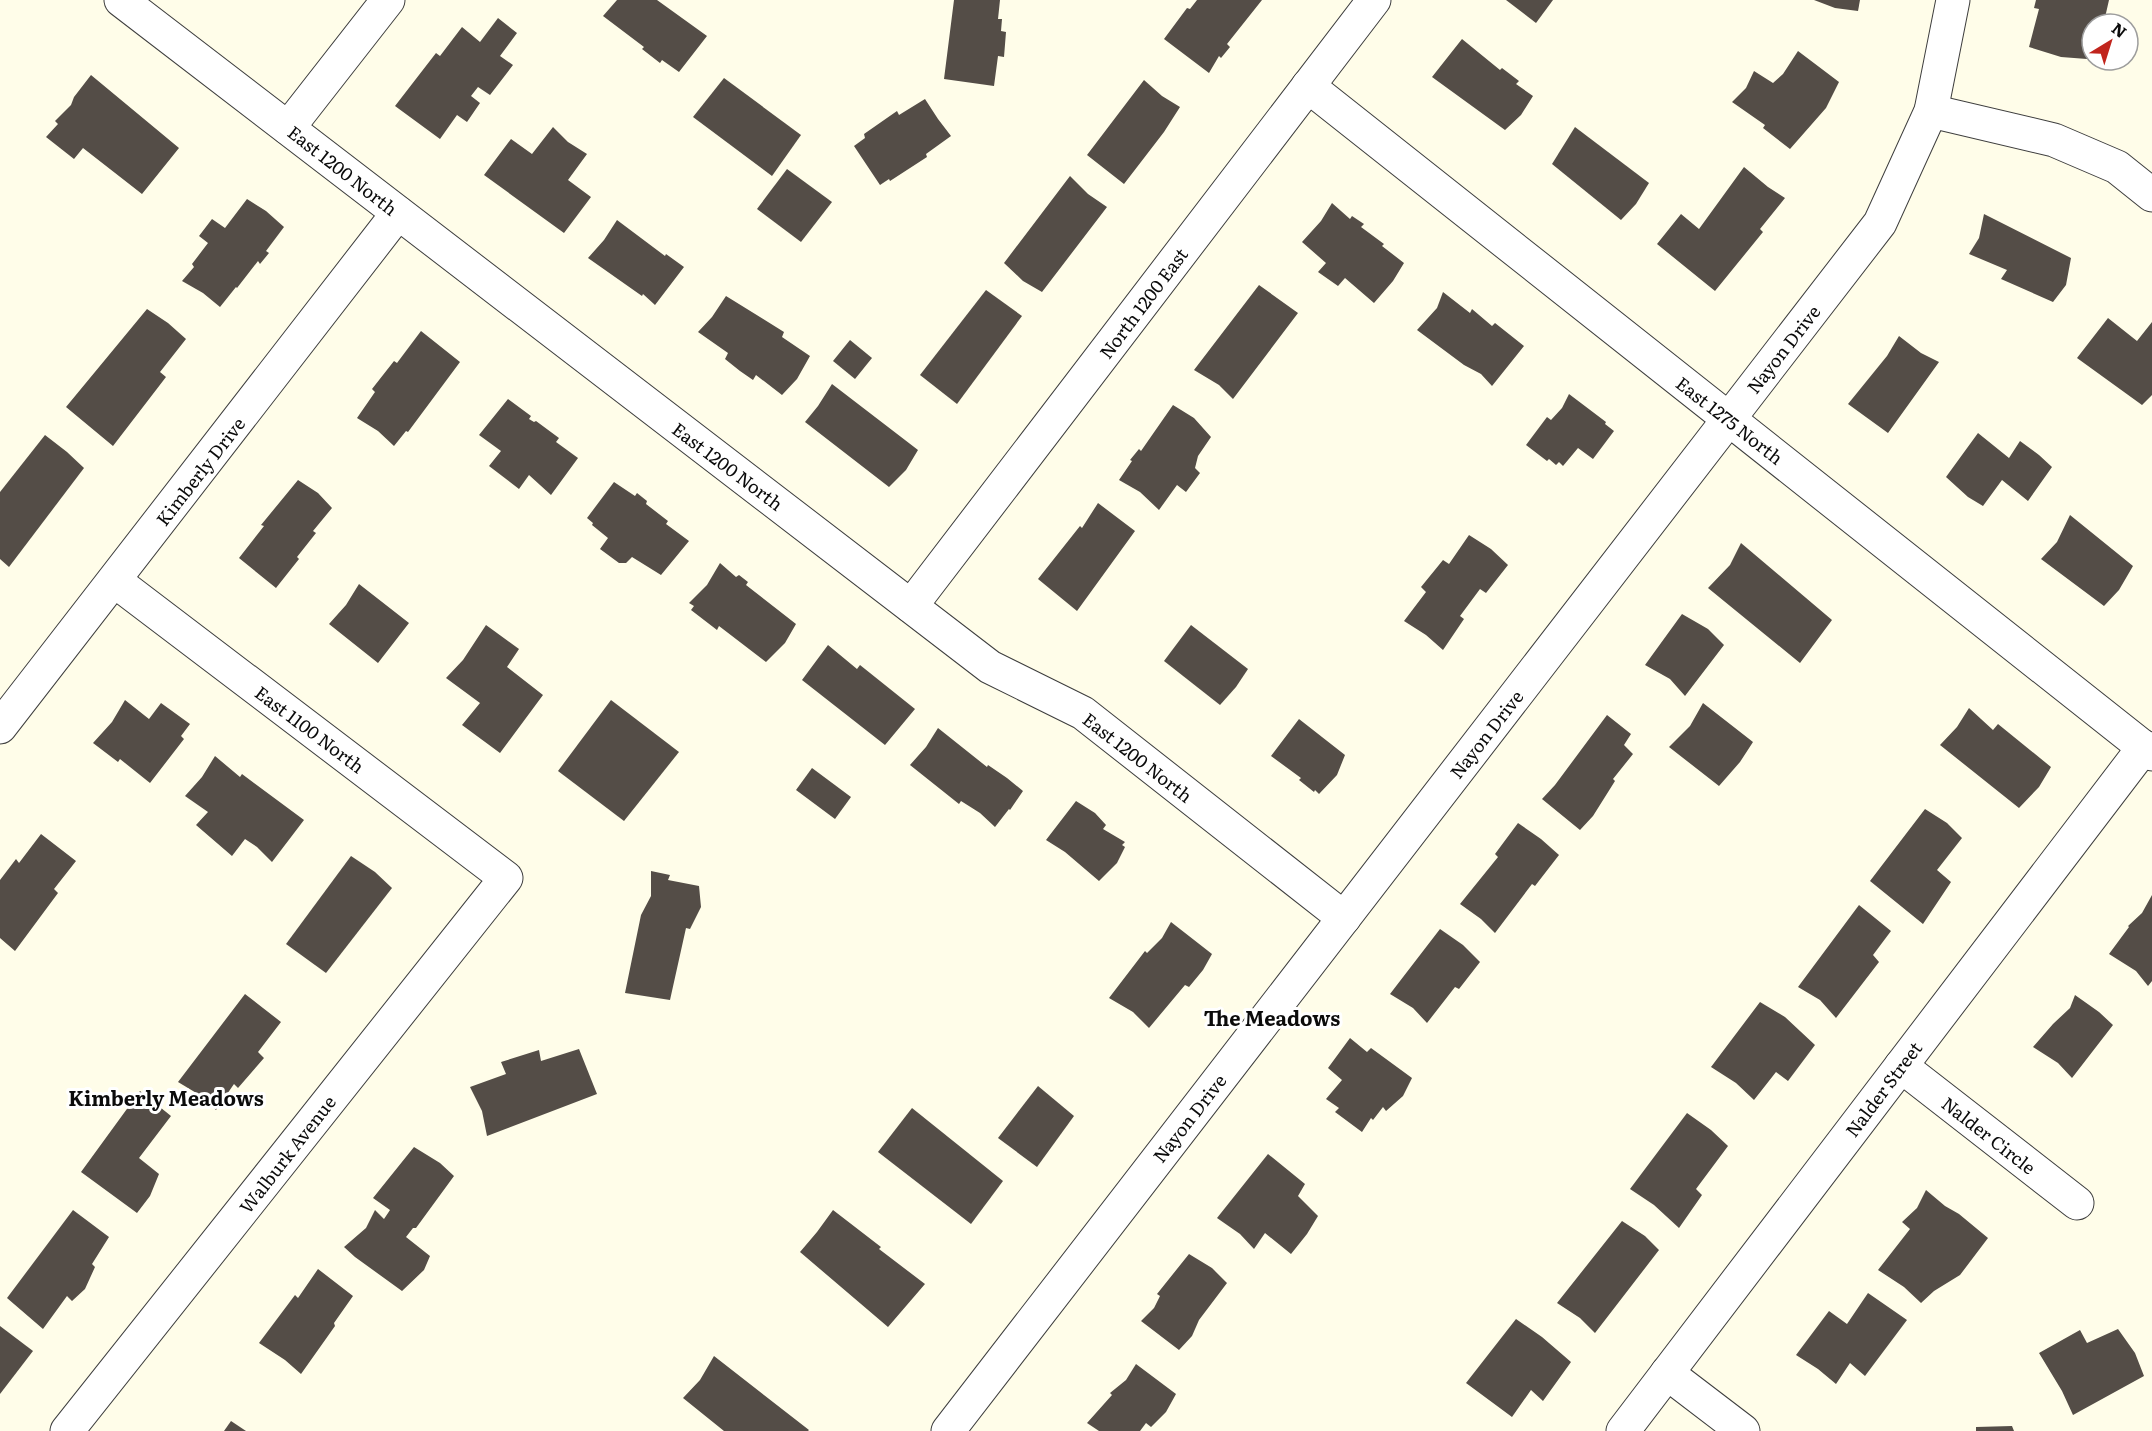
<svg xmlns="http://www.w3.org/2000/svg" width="2152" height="1431" font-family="Literata,serif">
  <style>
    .building { fill: #544d47 }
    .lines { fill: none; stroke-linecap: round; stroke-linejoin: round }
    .street-casing { stroke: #3e3e3e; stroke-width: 35 }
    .street { stroke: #fff; stroke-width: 33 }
    .labels { text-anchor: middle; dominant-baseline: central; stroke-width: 6; stroke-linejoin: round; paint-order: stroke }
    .street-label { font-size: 18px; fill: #0b0b0b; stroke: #fff }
    .neighbourhood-label { font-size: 20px; font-weight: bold; fill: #0b0b0b; stroke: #fff }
  </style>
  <rect width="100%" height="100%" fill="#fffde9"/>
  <g class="building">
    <polygon points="617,0 657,0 707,36 679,72 662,60 660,63 642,49 644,47 603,16"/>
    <polygon points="954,0 1000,0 998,19 1002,19 1001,31 1006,32 1004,57 998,56 994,86 944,79"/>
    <polygon points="1197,0 1262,0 1227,44 1230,47 1221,58 1219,56 1209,73 1164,39 1187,8 1190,9"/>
    <polygon points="1506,0 1553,0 1536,23"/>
    <polygon points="1814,0 1860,0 1858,11 1835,8"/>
    <polygon points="2036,0 2109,0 2104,22 2096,19 2095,24 2092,24 2092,36 2087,59 2061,57 2029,47 2039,9 2034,8"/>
    <polygon points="498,18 517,33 500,56 513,65 490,95 478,87 471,96 480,103 467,122 457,115 440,139 395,106 436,53 440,56 462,27 480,42"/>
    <polygon points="1462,39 1500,70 1502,68 1519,81 1516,84 1533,96 1521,115 1505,130 1432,77"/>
    <polygon points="1798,51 1839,82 1826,108 1790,149 1763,128 1765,125 1732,102 1746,88 1754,71 1773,83 1783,74"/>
    <polygon points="91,75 179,148 142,194 83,148 74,159 46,137 58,124 55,121 71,105 74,97"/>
    <polygon points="724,78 801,135 772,176 693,117"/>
    <polygon points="1144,80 1162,96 1180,107 1164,132 1124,184 1087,155"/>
    <polygon points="925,99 938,119 951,136 926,154 927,157 890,181 889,179 880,185 854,146 865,138 864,134 897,111 899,115"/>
    <polygon points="553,127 568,142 587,154 568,180 591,197 564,233 484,175 511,139 532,154"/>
    <polygon points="1575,127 1649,183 1636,204 1621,220 1552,164"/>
    <polygon points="1744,167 1768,187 1785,198 1760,229 1763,232 1715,291 1657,244 1681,214 1699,229"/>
    <polygon points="787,169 832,202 801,242 757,209"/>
    <polygon points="1070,176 1088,194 1107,207 1042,292 1023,281 1004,263"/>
    <polygon points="247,199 266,211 284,227 266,251 269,253 260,264 258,261 237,288 236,287 220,307 203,293 182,281 194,267 192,264 208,243 199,236 212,219 225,228"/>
    <polygon points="1332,203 1350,219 1352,216 1364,224 1361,227 1384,244 1382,246 1404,263 1393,281 1374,303 1345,278 1338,286 1318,272 1326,263 1302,242 1321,221"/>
    <polygon points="1984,214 2071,258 2066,285 2053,302 2001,279 2007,270 1969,254 1979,238"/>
    <polygon points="617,220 665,256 666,254 684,267 655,305 643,294 642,296 588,258 604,240"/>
    <polygon points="1259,285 1298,313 1233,399 1219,385 1194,370"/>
    <polygon points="986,290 1022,316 957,404 920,375"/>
    <polygon points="1443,292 1470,313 1472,309 1492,326 1495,323 1524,346 1492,386 1481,374 1464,365 1417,330 1437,308"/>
    <polygon points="726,296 784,332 782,337 810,356 797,379 782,395 756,375 753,380 740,371 725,359 728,353 698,332 712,317"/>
    <polygon points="147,309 168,323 186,339 160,372 166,377 113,446 66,407"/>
    <polygon points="2108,318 2137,341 2152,322 2152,395 2142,405 2077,358"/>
    <polygon points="421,331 460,362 408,432 406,431 394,446 378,431 357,418 375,392 372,389 394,361 397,363"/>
    <polygon points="1899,336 1921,353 1939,362 1888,433 1848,404 1887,356"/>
    <polygon points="850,340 872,358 855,379 833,361"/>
    <polygon points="832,384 918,450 906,470 889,487 805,422 818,406"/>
    <polygon points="1569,394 1606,422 1605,424 1614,431 1593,459 1578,448 1563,466 1559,462 1556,465 1549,459 1547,461 1526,445 1547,417 1551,420 1562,408"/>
    <polygon points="508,399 531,416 529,419 534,422 536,421 559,438 556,442 578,458 551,495 529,475 519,489 489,466 501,451 479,435"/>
    <polygon points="1173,405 1194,418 1211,437 1198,456 1195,468 1200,473 1186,492 1177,485 1159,510 1140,492 1119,480 1132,461 1130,460 1139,449 1141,451"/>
    <polygon points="1978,433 2009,458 2020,441 2039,455 2052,467 2028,501 2002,480 1983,506 1968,497 1946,477"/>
    <polygon points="45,435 67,452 84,468 9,567 0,559 0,492"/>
    <polygon points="298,480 318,493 332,508 313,531 316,533 297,557 299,559 276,588 239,558 264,526 261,525"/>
    <polygon points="614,482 635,496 637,493 647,501 646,504 668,521 666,524 689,541 661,575 632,557 626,563 619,563 600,549 608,538 592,525 593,523 587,518"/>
    <polygon points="1098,503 1135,531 1077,611 1038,579 1080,526 1082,528"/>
    <polygon points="2070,515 2133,566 2119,590 2104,606 2041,559 2057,542"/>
    <polygon points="1469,535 1491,549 1508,565 1486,593 1480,589 1460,616 1464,619 1443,650 1426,635 1404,621 1426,592 1421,587 1443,560 1449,564"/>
    <polygon points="1741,543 1832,620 1800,663 1708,588 1730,565"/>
    <polygon points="720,563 736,577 739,575 748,582 746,585 796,624 785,643 766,662 719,626 717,630 691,610 694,606 689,603 707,585"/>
    <polygon points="359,584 409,623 378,663 329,624 346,605"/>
    <polygon points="1682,614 1708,629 1724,645 1685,696 1670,679 1645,665"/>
    <polygon points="486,625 519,649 507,667 543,695 500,753 462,725 480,703 446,678 463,660"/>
    <polygon points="1191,625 1248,669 1236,687 1220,705 1164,661"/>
    <polygon points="828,645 857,669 860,665 915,709 885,745 802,680"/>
    <polygon points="125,700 149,719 161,703 190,724 181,736 184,739 150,783 120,759 118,762 93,743 112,722"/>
    <polygon points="611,700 679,752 624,821 558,771"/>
    <polygon points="1703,703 1753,742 1740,762 1719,786 1669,747 1690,726"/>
    <polygon points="1969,708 1993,730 1998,724 2051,767 2039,787 2019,808 1940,745 1957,727"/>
    <polygon points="1607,715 1631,734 1624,745 1633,754 1613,779 1615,781 1593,816 1580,830 1542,799 1555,785"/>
    <polygon points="1299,719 1345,755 1337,775 1319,794 1315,790 1314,792 1299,780 1301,778 1271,756"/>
    <polygon points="938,728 987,767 988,765 1007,778 1023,791 1010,810 1009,809 995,827 980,813 961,801 959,804 910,765 926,747"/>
    <polygon points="215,756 240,777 242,774 304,820 272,862 257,847 245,839 232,856 196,825 208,812 185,796 202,777"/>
    <polygon points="812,768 851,797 835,819 796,790"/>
    <polygon points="1076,801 1095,813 1106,825 1103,829 1125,842 1122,845 1125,847 1117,863 1099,881 1065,852 1046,840"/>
    <polygon points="1925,809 1947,823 1962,838 1937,870 1951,882 1923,924 1870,881"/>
    <polygon points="1518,823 1541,839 1559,855 1535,886 1532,884 1495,933 1481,919 1460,904 1498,857 1495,854"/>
    <polygon points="41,834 76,861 54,889 58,893 15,951 0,938 0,880 16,859 19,863"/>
    <polygon points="351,856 375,872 392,888 326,973 286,944"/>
    <polygon points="651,871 670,875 668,880 699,886 701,907 690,929 686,928 670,1000 625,993 641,915 651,896"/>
    <polygon points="2152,895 2152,981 2148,986 2136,971 2109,954 2129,927 2128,926 2142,913"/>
    <polygon points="1859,905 1891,931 1873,955 1879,962 1836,1018 1820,1000 1798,987"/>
    <polygon points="1171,922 1212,954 1203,970 1189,987 1185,985 1149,1028 1133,1012 1109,998 1145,951 1147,953 1162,938"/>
    <polygon points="1440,929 1463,945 1480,962 1459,989 1455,987 1427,1023 1413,1008 1390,994"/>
    <polygon points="245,994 281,1022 258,1052 264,1058 238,1088 234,1084 216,1110 198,1094 178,1082"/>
    <polygon points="2075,995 2099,1012 2113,1025 2072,1078 2058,1063 2033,1047 2053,1024 2070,1008"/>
    <polygon points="1760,1002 1785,1017 1815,1045 1788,1081 1776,1072 1754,1100 1736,1083 1711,1067"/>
    <polygon points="1350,1038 1367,1052 1371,1048 1412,1078 1403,1096 1386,1111 1383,1107 1373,1120 1371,1118 1362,1132 1335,1112 1339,1108 1326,1099 1342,1080 1328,1068"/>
    <polygon points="579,1049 597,1094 487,1136 482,1111 470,1087 506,1074 501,1062 539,1050 541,1061"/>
    <polygon points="1038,1086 1074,1116 1037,1167 998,1138"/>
    <polygon points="140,1091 171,1116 139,1158 159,1174 150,1196 137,1213 81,1172"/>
    <polygon points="912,1108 1003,1181 971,1224 878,1152"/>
    <polygon points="1687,1113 1711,1130 1728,1146 1696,1189 1702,1195 1679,1228 1654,1205 1630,1189"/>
    <polygon points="414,1147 440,1163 454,1176 416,1228 413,1228 406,1237 430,1256 424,1270 402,1291 355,1257 344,1247 366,1228 375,1210 384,1219 390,1210 373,1198"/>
    <polygon points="1268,1154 1305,1184 1298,1196 1318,1216 1307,1234 1291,1254 1265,1233 1254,1249 1240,1234 1217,1218"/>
    <polygon points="1926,1190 1945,1206 1959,1214 1988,1238 1960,1275 1934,1291 1921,1303 1904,1287 1878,1270 1910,1229 1902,1222 1917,1208"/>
    <polygon points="73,1210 109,1237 92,1264 95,1267 85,1289 72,1301 67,1296 43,1329 7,1298"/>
    <polygon points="833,1210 881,1247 879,1249 925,1284 888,1327 800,1252 817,1232"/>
    <polygon points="1622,1221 1645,1236 1659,1250 1595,1333 1580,1318 1557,1303"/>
    <polygon points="1189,1254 1212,1268 1227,1283 1199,1320 1192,1336 1179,1350 1141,1321 1154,1308 1160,1296 1157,1294"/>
    <polygon points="318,1269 353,1296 334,1323 335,1326 301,1374 285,1360 259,1343 295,1295 298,1298"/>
    <polygon points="1868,1293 1907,1320 1865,1376 1850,1363 1836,1384 1818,1369 1796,1355 1829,1311 1847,1324"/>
    <polygon points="1516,1319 1542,1337 1571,1362 1543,1401 1531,1390 1512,1417 1466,1383"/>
    <polygon points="0,1326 33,1351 0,1394"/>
    <polygon points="2118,1329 2135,1353 2144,1376 2073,1415 2062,1391 2039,1353 2080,1330 2087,1343"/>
    <polygon points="714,1356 809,1430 808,1431 724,1431 683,1398 700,1380"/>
    <polygon points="1136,1364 1176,1394 1166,1412 1151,1427 1146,1423 1140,1431 1099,1431 1087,1423 1112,1395 1110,1393 1126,1380"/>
    <polygon points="231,1421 246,1431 224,1431"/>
    <polygon points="2012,1426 2014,1431 1976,1431 1976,1427"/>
  </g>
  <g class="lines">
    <g class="street-casing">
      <g id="street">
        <polyline points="121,0 990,667 1083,713 1344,918"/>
        <polyline points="1308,86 2152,754"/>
        <polyline points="1931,111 2054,140 2117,167 2152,195"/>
        <polyline points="288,128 388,0"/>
        <polyline points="911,606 1374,0"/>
        <polyline points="0,727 398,213"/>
        <polyline points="1901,1066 2077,1203"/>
        <polyline points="1667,1373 1743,1431"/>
        <polyline points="67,1431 506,878 115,581"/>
        <polyline points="948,1431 1880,223 1931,111 1953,0"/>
        <polyline points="1623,1431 2144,747"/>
      </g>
    </g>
    <use href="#street" class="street"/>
  </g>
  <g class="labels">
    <g class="street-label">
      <text transform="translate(343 170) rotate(38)">East 1200 North</text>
      <text transform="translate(1143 303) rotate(-53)">North 1200 East</text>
      <text transform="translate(1783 349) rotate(-52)">Nayon Drive</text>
      <text transform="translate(1730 420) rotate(38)">East 1275 North</text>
      <text transform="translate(728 466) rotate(37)">East 1200 North</text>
      <text transform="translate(200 471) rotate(-52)">Kimberly Drive</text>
      <text transform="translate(310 729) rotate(37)">East 1100 North</text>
      <text transform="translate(1486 734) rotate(-52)">Nayon Drive</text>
      <text transform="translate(1138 757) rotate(38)">East 1200 North</text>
      <text transform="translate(1883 1089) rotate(-53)">Nalder Street</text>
      <text transform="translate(1189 1118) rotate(-52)">Nayon Drive</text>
      <text transform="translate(1989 1135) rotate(38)">Nalder Circle</text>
      <text transform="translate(287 1154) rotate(-52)">Walburk Avenue</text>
    </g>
    <g class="neighbourhood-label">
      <text x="1272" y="1017">The Meadows</text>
      <text x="166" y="1097">Kimberly Meadows</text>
    </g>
  </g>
  <g transform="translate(2110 42) rotate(38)"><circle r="28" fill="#ffffff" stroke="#9d9d9d" stroke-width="1.5"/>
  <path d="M0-4.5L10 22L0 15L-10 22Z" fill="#c1251d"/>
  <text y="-9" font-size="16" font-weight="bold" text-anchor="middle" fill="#0b0b0b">N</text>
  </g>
</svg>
